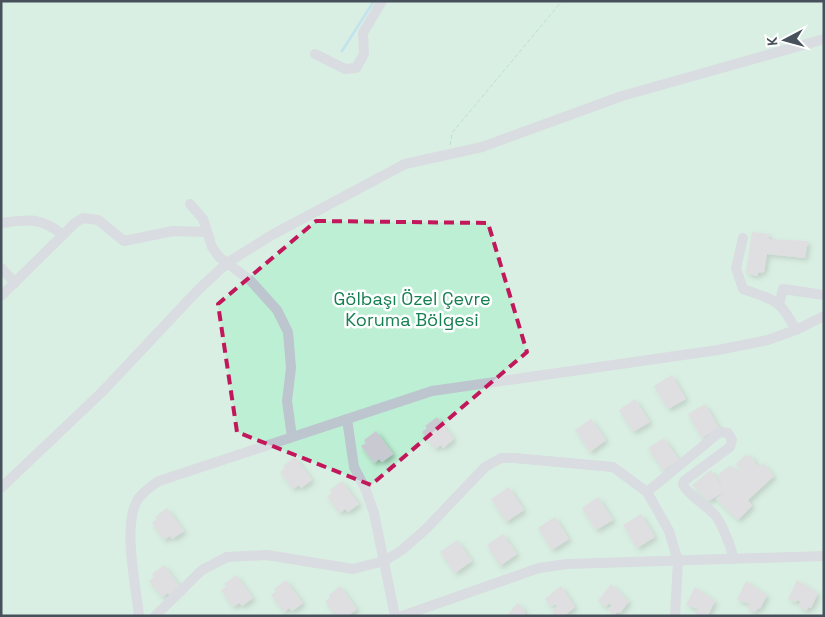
<svg xmlns="http://www.w3.org/2000/svg" width="825" height="617" font-family="'Space Grotesk',sans-serif">
  <style>
    .green { fill: #bdefd4 }
    .lines { fill: none; stroke-linecap: round; stroke-linejoin: round }
    .stream { stroke: #89d2ed; stroke-width: 2.5 }
    .building { fill: #c9cad1; filter: url(#shadow) }
    .path { stroke: #74cea7; stroke-width: 1; stroke-dasharray: 4 2.5; stroke-linecap: butt }
    .minor { stroke: #bdc5ce; stroke-width: 10 }
    .marked { fill: none; stroke: #c2185b; stroke-width: 4; stroke-dasharray: 10 6; stroke-linejoin: round }
    .labels { text-anchor: middle; dominant-baseline: central; stroke-width: 5; stroke-linejoin: round; paint-order: stroke }
    .park-label { font-size: 18px; fill: #167f51; stroke: #fff }
  </style>
  <defs>
    <filter id="shadow"><feDropShadow dx="3" dy="3" stdDeviation="2.5" flood-color="#0004"/></filter>
  </defs>
  <rect width="100%" height="100%" fill="#f1efef"/>
  <rect class="green" x="1" y="1" width="823" height="615"/>
  <g class="lines">
    <polyline class="stream" points="342,51 374,1"/>
  </g>
  <g class="building">
    <polygon points="752,232 769,234 769,239 808,241 805,258 767,254 764,272 758,273 757,276 746,273"/>
    <polygon points="672,375 686,399 668,409 654,386"/>
    <polygon points="635,399 650,422 633,432 619,410"/>
    <polygon points="705,404 719,428 702,438 688,414"/>
    <polygon points="437,417 454,439 443,448 441,445 435,449 422,432 427,428 425,426"/>
    <polygon points="591,419 606,440 590,452 575,430"/>
    <polygon points="376,431 393,454 382,462 379,459 374,463 361,446 366,443 364,440"/>
    <polygon points="664,438 679,460 663,471 648,448"/>
    <polygon points="745,455 751,456 758,467 763,463 774,476 748,500 752,506 738,520 716,499 725,492 708,501 692,485 711,470 723,489 717,476 729,466 740,471 736,464"/>
    <polygon points="295,457 312,480 301,488 299,485 293,489 280,472 285,468 283,466"/>
    <polygon points="342,481 359,504 348,512 345,509 340,513 327,496 332,493 330,490"/>
    <polygon points="509,487 524,510 506,522 491,499"/>
    <polygon points="598,497 613,520 596,530 582,508"/>
    <polygon points="167,508 184,531 172,539 170,536 164,540 152,523 157,519 155,517"/>
    <polygon points="641,514 655,537 637,548 623,525"/>
    <polygon points="555,517 569,539 552,550 538,528"/>
    <polygon points="503,534 517,554 500,566 487,545"/>
    <polygon points="457,540 472,561 455,573 440,552"/>
    <polygon points="164,565 181,588 170,596 168,593 162,597 149,581 154,577 152,574"/>
    <polygon points="236,575 253,598 242,606 239,603 233,607 221,590 226,587 224,584"/>
    <polygon points="286,580 303,603 292,611 289,608 284,612 271,595 276,592 274,589"/>
    <polygon points="797,580 818,593 811,608 809,607 806,611 798,606 801,602 798,600 796,602 788,599"/>
    <polygon points="746,581 767,595 760,609 758,608 755,612 747,608 750,604 737,600"/>
    <polygon points="611,584 629,601 620,613 617,612 613,615 608,609 612,606 609,603 606,607 598,601"/>
    <polygon points="340,586 357,609 348,616 336,616 325,601 330,598 329,595"/>
    <polygon points="561,586 575,607 564,616 555,616 552,609 557,607 555,604 551,607 545,599"/>
    <polygon points="695,587 715,601 708,615 699,616 695,613 698,609 686,605"/>
    <polygon points="518,603 524,610 526,616 506,616"/>
  </g>
  <g class="lines">
    <polyline class="path" points="450,145 452,133 562,1"/>
    <g class="minor">
      <polyline points="315,54 345,69 356,68 364,54 363,33 382,1"/>
      <polyline points="190,204 203,219 212,247 219,257 250,280 277,310 288,332 291,368 287,401 292,437"/>
      <path d="M1 223C28 219 41 217 63 235"/>
      <path d="M743 238 736 268 743 289C776 301 779 298 796 330"/>
      <polyline points="1,268 15,283"/>
      <polyline points="1,296 75,223 83,218 98,220 124,241 173,231 207,232"/>
      <polyline points="779,304 783,289 824,295"/>
      <polyline points="347,419 354,467 365,488 374,513 395,616"/>
      <polyline points="1,488 102,392 198,290 227,263 270,236 405,164 482,147 622,96 824,39"/>
      <path d="M647 492 720 432 728 433 732 440 730 447 684 481 683 485C691 498 705 504 715 515 721 522 733 550 733 559"/>
      <path d="M139 616C136 586 122 524 138 499 144 491 151 486 159 481L432 391 718 350 768 340 798 329 824 316"/>
      <polyline points="155,616 202,570 227,557 267,555 353,569 384,561 402,550 426,529 485,467 501,458 514,458 613,467 647,492 669,531 678,561 675,616"/>
      <polyline points="402,616 539,568 567,564 824,556"/>
    </g>
  </g>
  <path d="M0 0H825V617H0ZM316 221 488 223 527 352 371 485 237 432 218 304Z" fill="#f1efef" fill-opacity=".55" fill-rule="evenodd"/>
  <path class="marked" d="M316 221 488 223 527 352 371 485 237 432 218 304Z"/>
  <g class="labels">
    <g class="park-label">
      <text x="412" y="298">Gölbaşı Özel Çevre<tspan x="412" dy="21">Koruma Bölgesi</tspan></text>
    </g>
  </g>
  <rect width="825" height="617" fill="none" stroke="#47515c" stroke-width="5"/>
  <g transform="translate(785 40) rotate(264)" stroke="#ffffff" stroke-width="4" paint-order="stroke">
  <path d="M0-4L9 19L0 12L-9 19Z" fill="#47515c"/>
  <text y="-8" font-size="14" font-weight="bold" text-anchor="middle" fill="#47515c">K</text>
  </g>
</svg>
